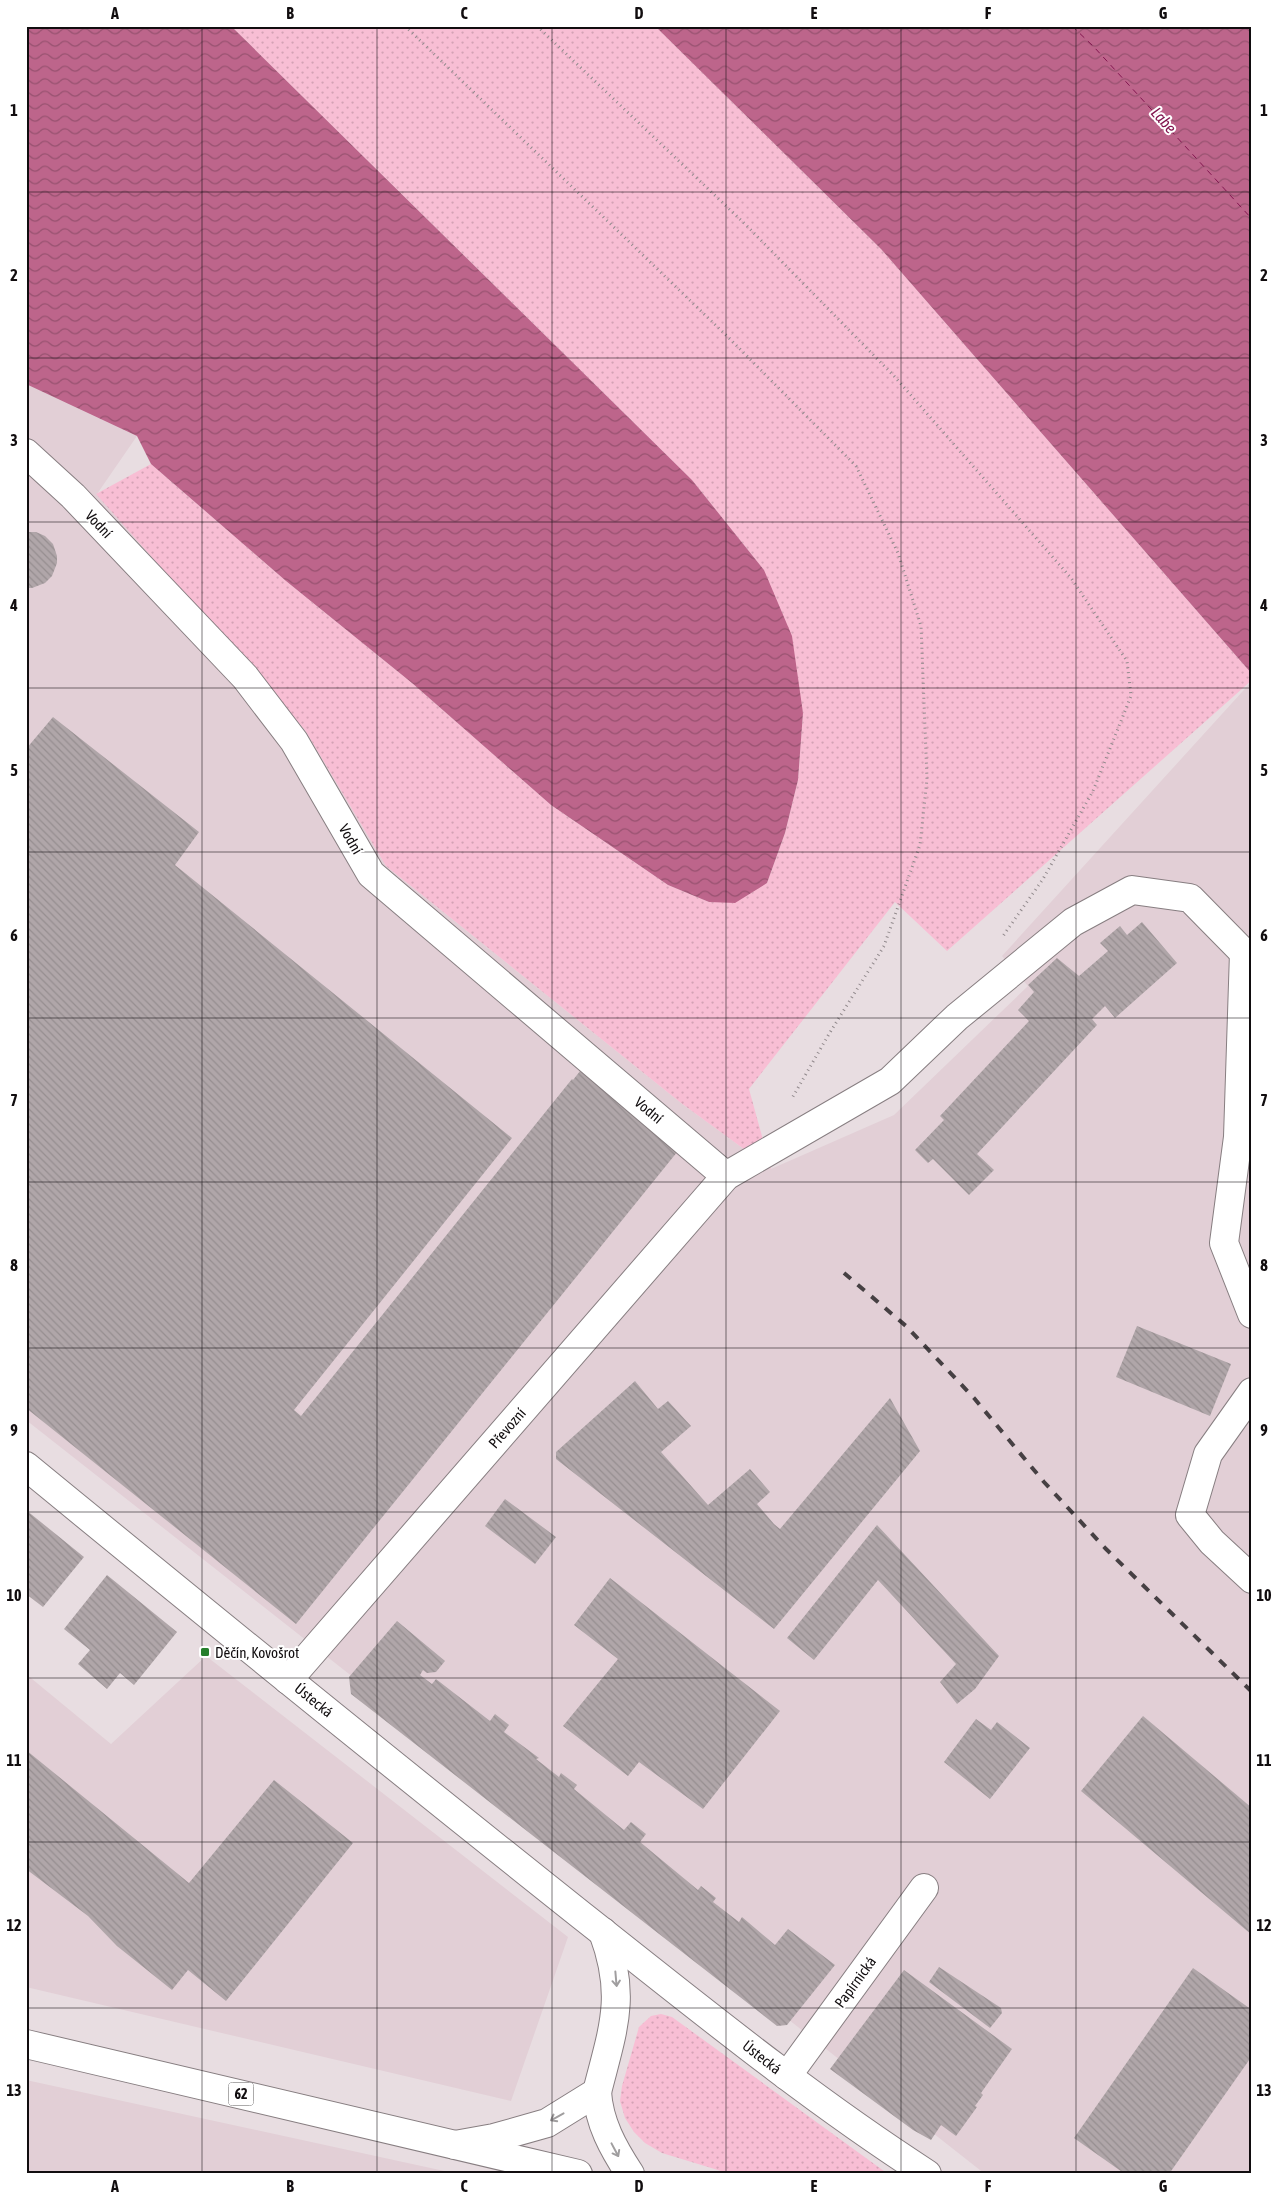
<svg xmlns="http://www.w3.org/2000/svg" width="1278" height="2200" font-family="'Asap Condensed',sans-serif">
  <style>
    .built { fill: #e2cfd6 }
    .grass { fill: url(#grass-dots) }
    .water { fill: url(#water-waves) }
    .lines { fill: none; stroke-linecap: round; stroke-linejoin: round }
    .ferry { stroke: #831650; stroke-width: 1; stroke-dasharray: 6 5; stroke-linecap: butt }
    .building { fill: url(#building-back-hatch) }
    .minor-casing { stroke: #877e81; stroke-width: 30 }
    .major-casing { stroke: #877e81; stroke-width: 30 }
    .path { stroke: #91898c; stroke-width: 3; stroke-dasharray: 1 4; stroke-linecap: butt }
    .minor { stroke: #fff; stroke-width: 28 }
    .major { stroke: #fff; stroke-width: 28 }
    .rail { stroke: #464043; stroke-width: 4; stroke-dasharray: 9 9; stroke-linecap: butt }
    .oneway { stroke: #a09e9f }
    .grid { fill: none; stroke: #110d0f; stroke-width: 1; stroke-opacity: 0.55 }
    .poi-dot { fill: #267e2c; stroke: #fff; stroke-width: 2 }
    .labels { text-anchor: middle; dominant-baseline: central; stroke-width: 4; stroke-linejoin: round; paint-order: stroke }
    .shield { fill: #fff; stroke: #585657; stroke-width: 1 }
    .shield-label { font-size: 14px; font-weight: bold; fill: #110d0f }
    .street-label { font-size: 15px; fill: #110d0f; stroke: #fff }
    .poi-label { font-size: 15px; fill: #110d0f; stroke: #fff; text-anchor: start }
    .water-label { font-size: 16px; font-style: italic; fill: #831650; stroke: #fff }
    .neatline { fill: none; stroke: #110d0f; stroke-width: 2 }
    .grid-label { font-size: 16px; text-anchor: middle; font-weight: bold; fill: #110d0f }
  </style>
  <defs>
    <pattern id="grass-dots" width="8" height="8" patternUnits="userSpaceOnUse" patternTransform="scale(1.25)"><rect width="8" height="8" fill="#f8bed4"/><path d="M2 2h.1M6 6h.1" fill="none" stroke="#d4a2b5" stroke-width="1.8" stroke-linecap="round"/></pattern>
    <pattern id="water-waves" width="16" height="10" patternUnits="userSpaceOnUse" patternTransform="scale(1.25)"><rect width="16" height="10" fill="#bd658b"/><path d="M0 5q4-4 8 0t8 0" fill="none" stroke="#985270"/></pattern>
    <pattern id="building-back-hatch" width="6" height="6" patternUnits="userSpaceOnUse" patternTransform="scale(1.25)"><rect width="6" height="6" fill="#b0a6a9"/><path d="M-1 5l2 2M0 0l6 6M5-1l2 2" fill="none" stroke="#968e90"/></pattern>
  </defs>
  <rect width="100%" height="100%" fill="#e8dde1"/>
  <g class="built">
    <polygon points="26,384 137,436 97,494 305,730 386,866 681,1103 771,1169 894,1115 1028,986 1002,956 1252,681 1252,2174 985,2174 26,1420"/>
    <polygon points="206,1656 568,1937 511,2101 26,1987 26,1674 111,1744"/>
    <polygon points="26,2080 458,2174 26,2174"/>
  </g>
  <g class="grass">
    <polygon points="231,26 655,26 881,249 1252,674 1252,680 947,951 895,902 749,1089 771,1169 681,1103 386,866 305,730 96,494 151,464 286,581 412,683 551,805 668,885 709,902 767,883 785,833 798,780 803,713 764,570 692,480"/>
    <polygon points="661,2014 672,2017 888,2174 731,2174 662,2153 645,2143 634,2132 625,2118 620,2101 622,2086 639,2027 651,2016"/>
  </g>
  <g class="water">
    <polygon points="26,26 231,26 692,480 764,570 792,636 803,713 798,780 785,833 767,883 735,903 709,902 668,885 551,805 412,683 286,581 151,464 137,436 26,384"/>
    <polygon points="655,26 1252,26 1252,674 881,249"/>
  </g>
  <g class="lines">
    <polyline class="ferry" points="1072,26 1094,47 1252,219"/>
  </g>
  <g class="building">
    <polygon points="26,532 36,532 45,536 53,544 57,556 57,563 52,576 45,583 32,588 26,588"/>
    <polygon points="53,717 199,832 175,865 512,1138 294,1410 301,1416 572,1079 573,1080 584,1066 682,1146 296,1624 26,1408 26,749"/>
    <polygon points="1142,922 1177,963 1115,1018 1105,1006 1092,1019 1097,1025 977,1154 994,1170 969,1195 933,1159 928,1163 915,1150 944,1120 940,1116 1029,1021 1018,1010 1034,992 1028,985 1057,958 1079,976 1108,951 1100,943 1120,926 1127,935"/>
    <polygon points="1137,1326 1231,1364 1210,1416 1116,1377"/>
    <polygon points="635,1381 658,1409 668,1401 691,1426 661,1452 708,1505 750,1469 770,1492 757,1504 774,1524 780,1529 890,1398 920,1451 774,1629 556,1459 556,1452"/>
    <polygon points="505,1499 556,1537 535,1564 485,1526"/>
    <polygon points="26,1510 84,1557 43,1607 26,1594"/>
    <polygon points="877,1525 999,1656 975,1689 957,1704 940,1682 956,1664 878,1580 814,1660 787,1638"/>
    <polygon points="107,1575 177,1632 134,1685 120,1673 107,1689 78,1664 90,1650 64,1629"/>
    <polygon points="610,1578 780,1711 703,1809 639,1762 628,1776 563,1726 618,1659 574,1625"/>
    <polygon points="397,1621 445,1661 436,1672 427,1673 423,1670 420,1675 432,1684 436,1679 490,1721 495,1714 509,1725 504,1732 539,1758 536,1759 559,1777 561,1773 577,1785 574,1789 624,1830 631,1822 646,1834 640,1842 698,1890 701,1886 716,1898 713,1902 739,1922 742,1917 775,1945 788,1929 835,1965 787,2025 777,2026 351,1694 349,1677"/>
    <polygon points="1143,1716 1252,1808 1252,1935 1081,1791"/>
    <polygon points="976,1719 991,1730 997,1722 1030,1748 990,1799 944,1762"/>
    <polygon points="26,1750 189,1883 274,1780 353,1843 226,2001 188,1970 172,1990 117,1946 88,1916 26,1869"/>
    <polygon points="939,1967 1001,2008 1002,2013 990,2028 929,1982"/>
    <polygon points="1193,1968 1252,2010 1252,2056 1169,2174 1125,2174 1074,2138"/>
    <polygon points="904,1970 1012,2049 981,2093 983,2095 975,2106 977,2107 956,2136 941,2125 931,2140 913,2130 830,2069"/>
  </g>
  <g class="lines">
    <g class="minor-casing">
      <g id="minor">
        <polyline points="26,453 73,496 245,677 294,741 371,874 726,1176"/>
        <polyline points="1244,953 1238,1137 1224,1243 1252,1314"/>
        <polyline points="1252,1392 1208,1454 1190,1515 1212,1542 1252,1579"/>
        <path d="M26 1466C210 1617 395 1767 581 1915 694 2004 806 2096 927 2174"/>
        <polyline points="288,1680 726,1176 890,1081 957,1017 1073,922 1132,890 1190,898 1252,961"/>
        <polyline points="787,2076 924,1888"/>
        <path d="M597 2092C599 2123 613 2148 630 2174"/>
        <path d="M455 2145 494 2138 547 2123 597 2092C613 2029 627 1996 603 1932"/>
      </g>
    </g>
    <g class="major-casing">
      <polyline id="major" points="26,2044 578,2174"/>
    </g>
    <g class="path">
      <polyline points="405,26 730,339 856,466 898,553 921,626 927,779 920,845 884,946 829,1034 791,1100"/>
      <polyline points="537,26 745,224 895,377 1071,578 1127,661 1131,696 1093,791 1043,879 1003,936"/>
    </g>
    <use href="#minor" class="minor"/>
    <use href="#major" class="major"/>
    <polyline class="rail" points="844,1273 906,1326 974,1398 1044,1482 1105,1548 1252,1692"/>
  </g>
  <defs><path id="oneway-shaft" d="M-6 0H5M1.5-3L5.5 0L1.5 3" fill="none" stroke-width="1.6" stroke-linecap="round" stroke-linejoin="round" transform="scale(1.25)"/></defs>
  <g class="oneway">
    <use href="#oneway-shaft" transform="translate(616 1979) rotate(85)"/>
    <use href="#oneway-shaft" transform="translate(557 2117) rotate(151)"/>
    <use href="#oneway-shaft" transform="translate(615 2150) rotate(62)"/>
  </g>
  <path class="grid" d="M202 26V2174M377 26V2174M552 26V2174M726 26V2174M901 26V2174M1076 26V2174M26 192H1252M26 358H1252M26 522H1252M26 688H1252M26 852H1252M26 1018H1252M26 1182H1252M26 1348H1252M26 1512H1252M26 1678H1252M26 1842H1252M26 2008H1252"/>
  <rect class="poi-dot" x="200" y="1647" width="10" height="10" rx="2.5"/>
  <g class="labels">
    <rect class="shield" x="228.5" y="2082.5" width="25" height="23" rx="4"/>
    <g class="shield-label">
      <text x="241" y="2094">62</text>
    </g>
    <g class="street-label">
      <text transform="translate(99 524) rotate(47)">Vodní</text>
      <text transform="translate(351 839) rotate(60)">Vodní</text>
      <text transform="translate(649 1110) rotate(40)">Vodní</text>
      <text transform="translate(507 1428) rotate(-49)">Převozní</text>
      <text transform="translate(314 1700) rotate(39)">Ústecká</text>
      <text transform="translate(855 1982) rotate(-54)">Papírnická</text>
      <text transform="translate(762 2057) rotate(38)">Ústecká</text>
    </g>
    <g class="poi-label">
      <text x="215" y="1652">Děčín, Kovošrot</text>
    </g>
    <g class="water-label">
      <text transform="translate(1164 120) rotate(48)">Labe</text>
    </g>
  </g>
  <rect width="1278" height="2200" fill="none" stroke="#ffffff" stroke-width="55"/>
  <rect x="28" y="28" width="1222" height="2144" class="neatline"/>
  <g class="grid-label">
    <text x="115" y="19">A</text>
    <text x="290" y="19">B</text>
    <text x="464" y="19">C</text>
    <text x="639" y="19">D</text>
    <text x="814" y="19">E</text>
    <text x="988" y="19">F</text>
    <text x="1163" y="19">G</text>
    <text x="14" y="116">1</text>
    <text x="1264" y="116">1</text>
    <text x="14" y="281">2</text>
    <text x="1264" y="281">2</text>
    <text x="14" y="446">3</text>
    <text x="1264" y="446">3</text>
    <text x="14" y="611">4</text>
    <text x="1264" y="611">4</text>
    <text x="14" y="776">5</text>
    <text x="1264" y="776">5</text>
    <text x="14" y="941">6</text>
    <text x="1264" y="941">6</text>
    <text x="14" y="1106">7</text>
    <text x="1264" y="1106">7</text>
    <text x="14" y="1271">8</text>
    <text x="1264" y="1271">8</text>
    <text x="14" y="1436">9</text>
    <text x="1264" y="1436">9</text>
    <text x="14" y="1601">10</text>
    <text x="1264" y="1601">10</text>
    <text x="14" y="1766">11</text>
    <text x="1264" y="1766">11</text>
    <text x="14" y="1931">12</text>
    <text x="1264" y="1931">12</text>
    <text x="14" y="2096">13</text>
    <text x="1264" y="2096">13</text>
    <text x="115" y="2192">A</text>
    <text x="290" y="2192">B</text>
    <text x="464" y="2192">C</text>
    <text x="639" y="2192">D</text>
    <text x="814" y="2192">E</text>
    <text x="988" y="2192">F</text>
    <text x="1163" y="2192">G</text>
  </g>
</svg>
